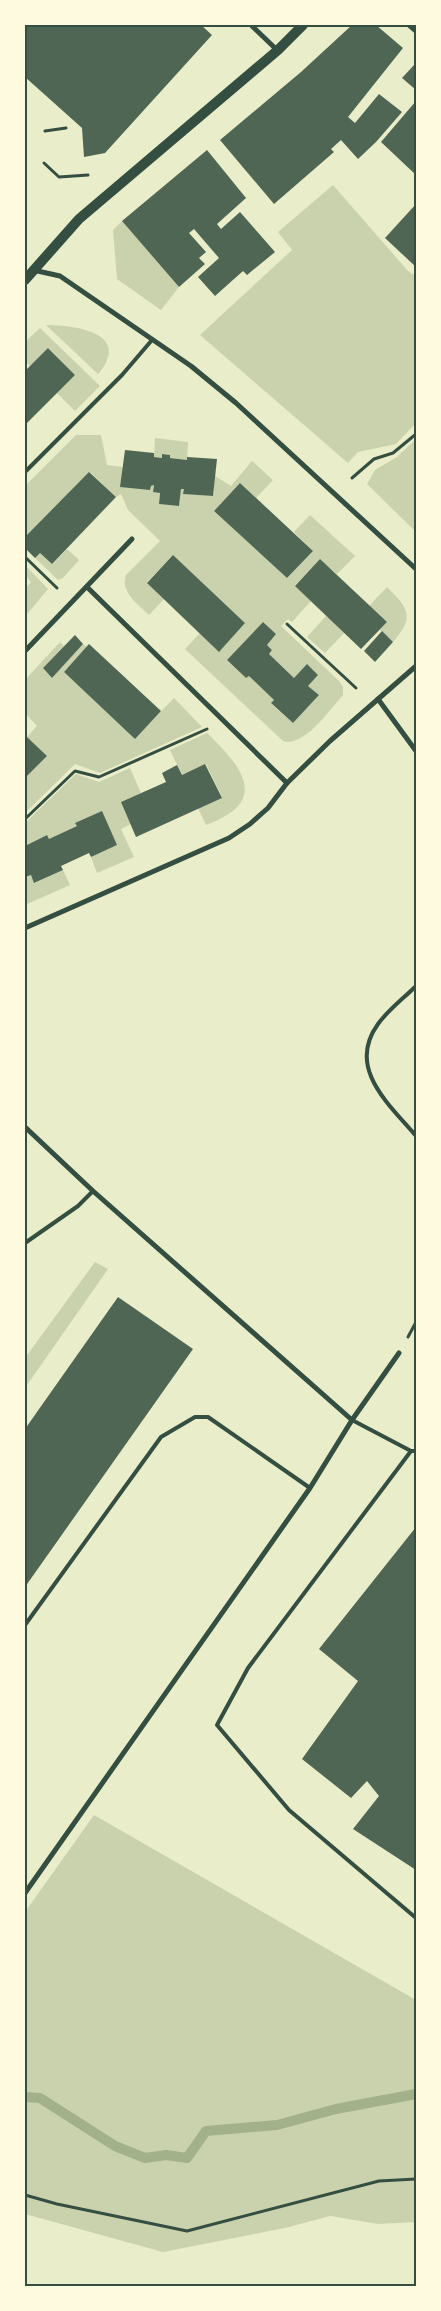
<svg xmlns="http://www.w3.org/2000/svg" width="441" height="2311" font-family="'Work Sans',sans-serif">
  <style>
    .green { fill: #cad2ad; fill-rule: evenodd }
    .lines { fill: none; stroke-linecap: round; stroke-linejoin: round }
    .stream { stroke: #a3b18a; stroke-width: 10 }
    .building { fill: #4f6655 }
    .path { stroke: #344e41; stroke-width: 3 }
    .service { stroke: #344e41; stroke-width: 4 }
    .minor { stroke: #344e41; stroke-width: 5 }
    .secondary { stroke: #344e41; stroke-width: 10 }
    .neatline { fill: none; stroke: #344e41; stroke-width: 2 }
  </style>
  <rect width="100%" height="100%" fill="#e9edc9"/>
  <g class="green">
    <polygon points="333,185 408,271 416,276 416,423 396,444 358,452 348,463 200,335 292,250 278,232"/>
    <polygon points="122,221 179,287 161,310 117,279 113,230"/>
    <path d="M46 325C75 325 133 333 98 374Z"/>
    <polygon points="40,328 100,386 75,411 57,393 75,375 49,348 30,366 25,361 25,342"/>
    <path d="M76 435H101L107 465 123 467 121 486 150 489 151 486 154 485 153 492 160 493 159 504 179 506 181 489H184V494L213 496 215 476 231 486 252 461 273 480 256 498 240 483 214 511 287 578 313 551 294 532 310 515 355 556 337 574 320 560 295 585 311 601 292 622 288 619 281 626 339 681 343 687V695C330 709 304 748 283 741L185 649 200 633 219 652 245 623 173 555 147 582 164 599 149 615C138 604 120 592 126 575L160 541 128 510 121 494 116 497 90 472 25 537V486ZM263 622 276 634 267 645 272 650 269 654 294 678 307 665 318 675 308 686 319 695 293 723 271 704 274 700 249 676 246 678 227 660Z"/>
    <polygon points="155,438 188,442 187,460 170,458 170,455 162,454 162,458 154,457"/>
    <polygon points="416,439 416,532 367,484 375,470 397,457"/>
    <polygon points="25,548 40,553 52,564 67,549 79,560 63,578 58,580"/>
    <polygon points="25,565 48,589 28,613 25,611 25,589 31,582 25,575"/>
    <path d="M387 587C409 609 415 617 393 642L380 630 387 622 369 606Z"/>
    <polygon points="327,615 344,633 325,653 307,637"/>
    <polygon points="60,642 64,646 43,668 52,678 83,644 87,647 64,672 135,738 174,698 202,727 100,773 75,764 25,813 25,778 47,756 27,737 37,726 25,713 25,680"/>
    <path d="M207 733C228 754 268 790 227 815 221 819 213 822 206 825L198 808 222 797 206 764 182 775 170 750Z"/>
    <polygon points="130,768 141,793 121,802 131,824 121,829 134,857 97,873 91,857 117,845 76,823 77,826 49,839 47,835 25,846 25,823 76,774 99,782"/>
    <polygon points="63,870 70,885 25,905 25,877 31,875 35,883"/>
    <polygon points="95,1262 108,1269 25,1388 25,1358"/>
    <polygon points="94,1815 416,2000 416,2222 378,2224 330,2216 285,2228 163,2252 25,2214 25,1912"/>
  </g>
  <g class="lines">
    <polyline class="stream" points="25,2097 40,2098 115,2146 145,2158 166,2155 187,2158 206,2131 277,2125 336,2109 416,2094"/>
  </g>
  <g class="building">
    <polygon points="25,25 201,25 212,35 105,153 84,157 82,128 25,77"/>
    <polygon points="352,25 376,25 403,48 348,117 355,123 379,94 402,112 376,142 358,159 341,140 331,149 334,152 274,204 220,140 301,72"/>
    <polygon points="415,64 416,65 416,90 402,78"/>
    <polygon points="416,101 416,175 381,142"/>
    <polygon points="207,150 246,198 217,224 221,229 240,212 275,252 247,275 243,271 215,296 198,277 219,258 194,229 189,233 206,252 199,258 205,264 179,287 122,221"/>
    <polygon points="416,204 416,267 385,238"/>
    <polygon points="48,348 75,375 25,425 25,371"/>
    <polygon points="125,450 154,453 154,457 162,458 162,454 170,455 170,458 187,460 187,457 217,459 213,496 183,494 184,489 181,489 179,506 159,504 160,493 153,492 154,485 151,486 150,490 120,487"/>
    <polygon points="89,472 116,497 52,564 40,553 35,558 25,548 25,537"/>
    <polygon points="240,483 313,551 287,578 214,511"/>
    <polygon points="173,555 245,623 219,652 147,583"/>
    <polygon points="320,559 387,622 361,649 295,586"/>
    <polygon points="263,622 276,634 267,645 272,650 269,654 294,678 307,664 318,675 308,686 319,695 293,723 271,703 274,700 249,676 246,678 227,660"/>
    <polygon points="382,631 393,642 375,662 364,651"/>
    <polygon points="75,635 83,644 52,678 43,668"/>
    <polygon points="89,644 161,711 135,739 64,672"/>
    <polygon points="27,737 47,756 25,778 25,739"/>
    <polygon points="205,764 222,798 136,837 121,802 166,782 162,773 177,765 182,775"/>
    <polygon points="102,811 117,845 91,857 89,853 61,866 63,870 34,883 31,875 25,877 25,846 47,835 49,839 77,826 75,823"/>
    <polygon points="118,1297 193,1349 25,1587 25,1429"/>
    <polygon points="416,1527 416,1870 353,1829 379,1796 367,1781 351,1798 302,1759 358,1681 319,1649"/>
  </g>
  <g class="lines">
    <g class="path">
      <polyline points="45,131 66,128"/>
      <polyline points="44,163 59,177 88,175"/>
      <polyline points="352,478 374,459 393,453 416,434"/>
      <polyline points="25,557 57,588"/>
      <polyline points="287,624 356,688"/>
      <polyline points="25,819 75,771 99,777 207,729"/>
      <polyline points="408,1337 416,1322"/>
      <polyline points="25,2195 57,2204 187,2231 379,2181 416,2179"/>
    </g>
    <g class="service">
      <polyline points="25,472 122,375 152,340"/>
      <path d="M416 986C404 998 388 1010 378 1024 346 1068 389 1104 416 1136"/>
      <polyline points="25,1243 78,1206 93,1191"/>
      <polyline points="352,1420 411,1451 416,1451"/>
      <polyline points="411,1451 248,1668 217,1725 289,1810 416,1918"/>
      <polyline points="25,1625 161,1437 195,1417 208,1417 310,1488"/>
    </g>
    <g class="minor">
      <polyline points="251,25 277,50"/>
      <polyline points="409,25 416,31"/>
      <polyline points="33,270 60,276 191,366 236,403 416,569"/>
      <polyline points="87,587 287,783"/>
      <polyline points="25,651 132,539"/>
      <polyline points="378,699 416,751"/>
      <polyline points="25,928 229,838 250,824 268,808 287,783 330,741 416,666"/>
      <polyline points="25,1127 93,1191 352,1420"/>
      <polyline points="25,1893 310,1488 352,1420 399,1353"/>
    </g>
    <polyline class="secondary" points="25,280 79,219 278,50 303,25"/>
  </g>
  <rect width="441" height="2311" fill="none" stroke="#fefae0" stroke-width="52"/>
  <rect x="26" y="26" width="389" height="2259" class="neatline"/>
</svg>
